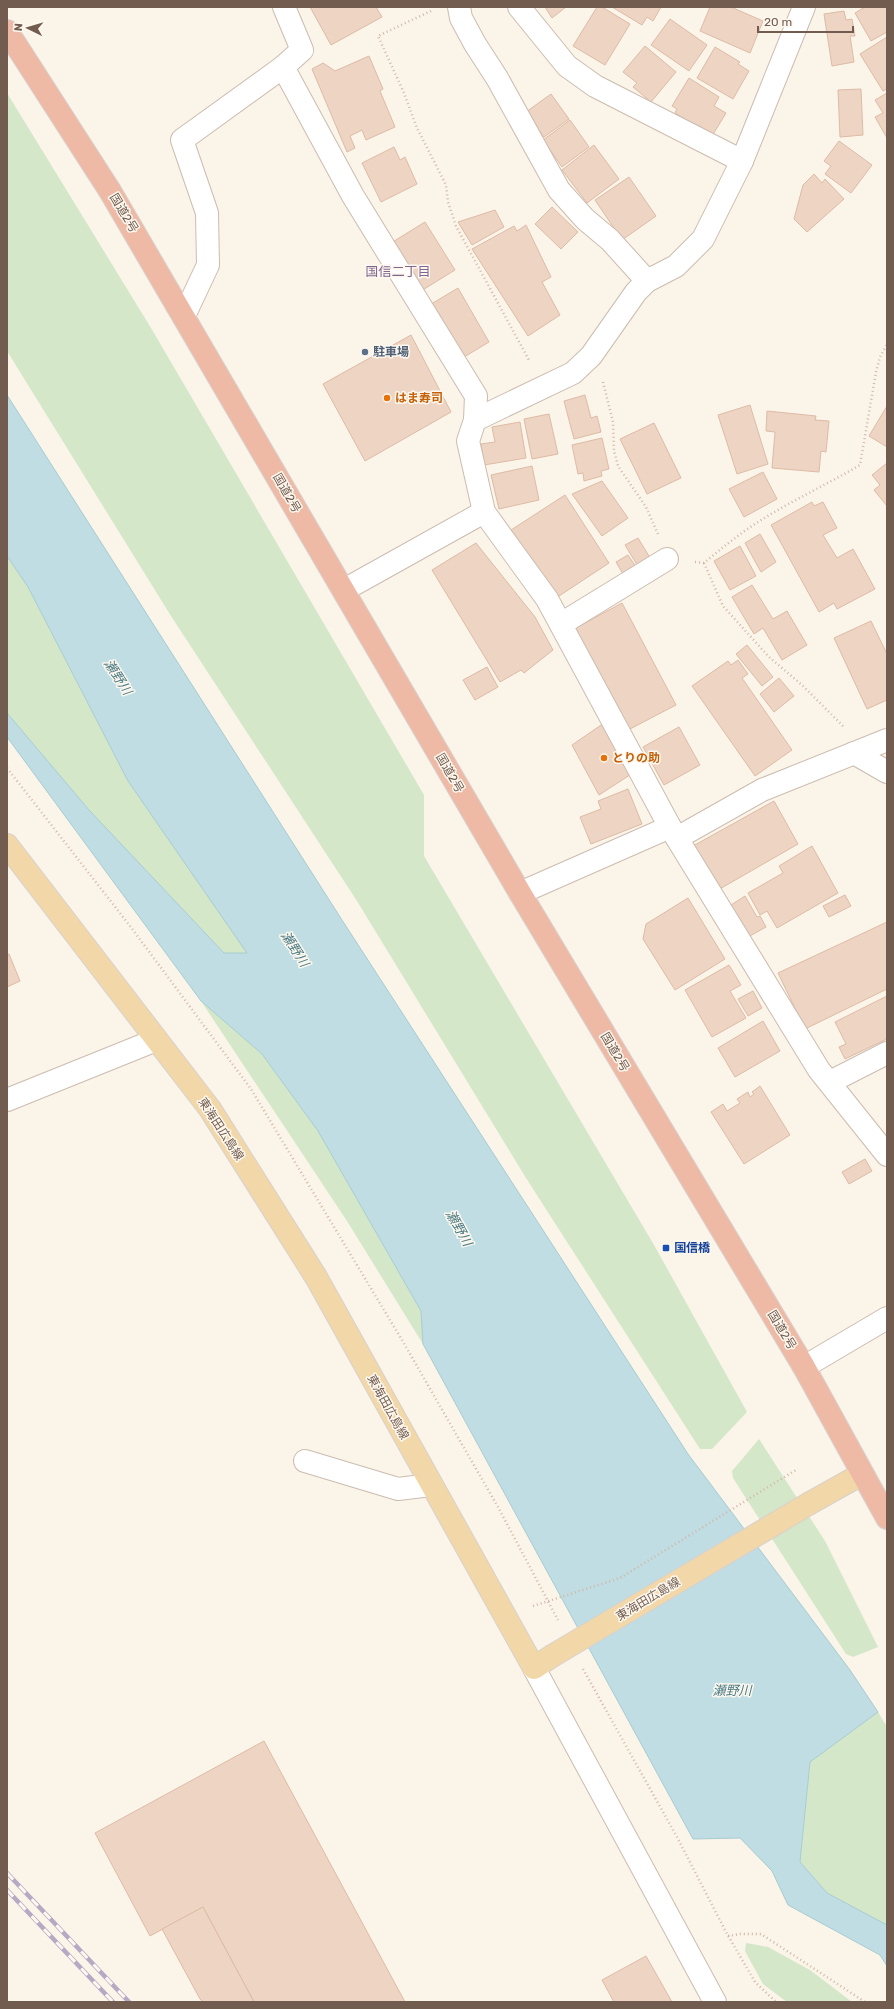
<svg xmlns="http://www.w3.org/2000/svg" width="894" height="2009" font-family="Rubik,'Noto Sans JP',sans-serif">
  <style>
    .green { fill: #d4e7c8 }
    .water { fill: #bfdde2; stroke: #a6ccd3 }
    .building { fill: #edd4c3; stroke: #debba5 }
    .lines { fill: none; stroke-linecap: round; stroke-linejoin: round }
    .minor-casing { stroke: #ccbcb0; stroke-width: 24 }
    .major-casing { stroke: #d8d1ce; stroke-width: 24 }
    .highway-casing { stroke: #d8d1ce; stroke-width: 24 }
    .path { stroke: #d2b8a6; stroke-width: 2.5; stroke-dasharray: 1 3; stroke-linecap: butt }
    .minor { stroke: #fff; stroke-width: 22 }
    .major { stroke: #f2d7a8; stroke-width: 22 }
    .highway { stroke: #eebaa6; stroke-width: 22 }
    .rail-casing { stroke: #b7a8c4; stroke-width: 4.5 }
    .rail { stroke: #fdf8ef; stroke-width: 3; stroke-dasharray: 9; stroke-linecap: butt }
    .major-bridge-casing { stroke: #d8d1ce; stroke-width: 24; stroke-linecap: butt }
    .path-bridge { stroke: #d2b8a6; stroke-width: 2.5; stroke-dasharray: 1 3; stroke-linecap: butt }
    .major-bridge { stroke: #f2d7a8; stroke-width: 22 }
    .service-dot { fill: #5c6f8a; stroke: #fdf8ef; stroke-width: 1.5 }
    .food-dot { fill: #e8710a; stroke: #fdf8ef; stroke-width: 1.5 }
    .transit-dot { fill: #1a4fb4; stroke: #fdf8ef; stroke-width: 1.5 }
    .labels { text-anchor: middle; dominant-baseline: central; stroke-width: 3; stroke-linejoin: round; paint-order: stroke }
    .street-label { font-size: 12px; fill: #725c4f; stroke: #fdf8ef }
    .service-label { font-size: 12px; font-weight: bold; fill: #4e5e75; stroke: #fdf8ef; text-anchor: start }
    .food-label { font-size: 12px; font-weight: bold; fill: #c56008; stroke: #fdf8ef; text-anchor: start }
    .transit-label { font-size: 12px; font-weight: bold; fill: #164399; stroke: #fdf8ef; text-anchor: start }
    .neighbourhood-label { font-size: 13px; fill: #81668e; stroke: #fdf8ef }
    .water-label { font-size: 13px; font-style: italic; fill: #4b7a83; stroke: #fdf8ef }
  </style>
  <rect width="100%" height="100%" fill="#faf4e9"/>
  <g class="green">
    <polygon points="7,93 151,328 424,795 424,856 654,1245 747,1412 712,1449 700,1449 526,1178 357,901 171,616 7,351"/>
    <polygon points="7,556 28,587 128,781 248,953 224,953 89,810 7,713"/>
    <polygon points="201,1001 262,1054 318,1131 421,1311 423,1344 347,1221"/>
    <polygon points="759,1439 825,1541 878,1647 853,1657 846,1654 733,1478 732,1471"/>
    <polygon points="878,1712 887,1727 887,1925 827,1893 800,1862 810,1762"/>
    <polygon points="746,1943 768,1947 810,1970 852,2002 787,2002 763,1984 745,1951"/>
  </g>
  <polygon class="water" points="7,395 342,920 688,1454 850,1670 878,1712 810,1762 800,1862 827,1893 887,1925 887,1966 880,1955 788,1905 772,1871 740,1838 693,1839 423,1344 421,1311 318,1131 262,1054 201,1001 7,737 7,713 89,810 224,953 247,953 128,781 28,587 7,556"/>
  <g class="building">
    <polygon points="310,7 376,7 382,17 331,45"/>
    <polygon points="545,7 566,7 552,18"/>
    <polygon points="597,7 602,7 630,24 605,65 573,46"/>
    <polygon points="612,7 661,7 653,21 647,17 642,25"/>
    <polygon points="710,7 731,7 763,21 750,53 700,31"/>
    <polygon points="865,7 887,7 887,32 871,41 855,13"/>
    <polygon points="844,11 846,20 852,19 855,36 850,36 854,62 832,66 824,14"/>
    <polygon points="670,19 707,45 689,71 651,45"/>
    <polygon points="887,37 887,89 883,91 860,54"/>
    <polygon points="645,46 676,72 651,102 633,87 637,83 623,72"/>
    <polygon points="715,47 740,62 738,64 749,71 733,99 697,78"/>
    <polygon points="369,56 383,89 380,91 395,127 366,140 362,130 350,136 355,148 347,152 312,69 323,63 335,71"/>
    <polygon points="689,78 719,97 714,106 726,113 712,136 675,113 677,109 672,106"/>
    <polygon points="861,89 863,135 840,137 838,90"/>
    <polygon points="887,93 887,138 875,117 883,113 875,100"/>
    <polygon points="551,94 569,119 544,137 526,112"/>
    <polygon points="570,120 589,147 562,167 543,140"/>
    <polygon points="839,141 872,165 851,193 825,174 831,166 824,161"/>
    <polygon points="594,145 619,179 587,203 562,170"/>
    <polygon points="394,147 400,160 405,157 417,184 381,202 362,163"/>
    <polygon points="814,174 822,183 825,179 844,199 807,232 794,219 803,185"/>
    <polygon points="629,177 656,216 622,240 595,200"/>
    <polygon points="552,207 578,232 561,249 535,224"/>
    <polygon points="495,210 504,227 472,245 458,222"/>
    <polygon points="425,222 455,270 421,291 391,243"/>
    <polygon points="526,225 551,277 542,282 560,315 528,336 472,249 514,226 517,231"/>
    <polygon points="458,288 489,342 459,360 428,306"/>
    <polygon points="411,335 451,412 365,461 323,384"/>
    <polygon points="585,395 591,418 597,416 601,432 574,439 564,401"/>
    <polygon points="750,405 768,464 737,474 718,415"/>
    <polygon points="887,406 887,447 869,436"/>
    <polygon points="767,411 816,416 815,420 829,421 826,452 821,451 819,472 772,468 775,432 766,431"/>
    <polygon points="549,414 558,454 532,459 524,419"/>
    <polygon points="520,422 526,458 484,465 481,444 495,442 492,427"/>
    <polygon points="654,423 681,478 647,494 620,439"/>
    <polygon points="602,438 609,469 601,471 602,476 584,481 583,473 578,474 572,445"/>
    <polygon points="887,463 887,506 874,490 880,485 872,475"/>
    <polygon points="532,466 539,500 499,509 491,475"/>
    <polygon points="763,472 777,499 744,517 729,489"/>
    <polygon points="602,481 628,518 602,536 572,494"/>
    <polygon points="565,495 609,563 556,598 511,530"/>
    <polygon points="812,502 814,506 823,502 837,528 823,535 837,558 853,549 875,589 837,609 834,603 819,612 771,525"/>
    <polygon points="760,534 776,562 761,572 745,543"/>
    <polygon points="638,538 652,561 639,568 625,545"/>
    <polygon points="476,543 535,617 553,650 524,673 521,670 500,682 432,570"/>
    <polygon points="740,546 756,576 730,590 714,561"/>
    <polygon points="628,555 636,567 623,574 616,562"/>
    <polygon points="752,585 773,619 787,611 807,645 782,660 763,628 754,634 732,597"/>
    <polygon points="622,603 676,705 628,730 574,629"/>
    <polygon points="871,621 887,654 887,700 867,709 834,638"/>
    <polygon points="747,645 773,677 762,686 736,654"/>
    <polygon points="738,660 748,674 742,678 792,750 755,776 692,686 728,661 731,665"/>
    <polygon points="487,667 498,687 475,700 463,680"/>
    <polygon points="779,678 794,696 774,712 760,694"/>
    <polygon points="607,721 636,771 599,795 572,745"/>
    <polygon points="679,727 700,765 664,785 643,747"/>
    <polygon points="628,789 642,824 591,844 580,817 601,809 598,801"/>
    <polygon points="774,801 798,844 718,890 693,846"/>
    <polygon points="812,846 838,893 777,928 767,911 760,915 748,893 783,873 779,866"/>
    <polygon points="845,895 851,906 829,917 823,906"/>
    <polygon points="745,896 757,917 760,916 766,927 748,937 731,905"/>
    <polygon points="688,898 725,959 675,990 643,939 646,924"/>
    <polygon points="887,922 887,989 805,1029 778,973"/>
    <polygon points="9,954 20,981 7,987 7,955"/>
    <polygon points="729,965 741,985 730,991 746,1018 712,1037 685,990"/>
    <polygon points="753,991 762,1008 748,1016 738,999"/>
    <polygon points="887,996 887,1039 845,1059 839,1047 846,1044 835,1022"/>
    <polygon points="763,1021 780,1051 735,1077 718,1048"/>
    <polygon points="760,1086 790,1135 744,1164 711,1112 723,1104 727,1111 740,1103 737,1099 748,1092 750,1097 754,1094 752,1092"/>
    <polygon points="865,1159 872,1171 849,1184 842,1172"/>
    <polygon points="264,1741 405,2002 254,2002 203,1907 150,1936 95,1833"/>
    <polygon points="203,1907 254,2002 203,2002 200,1999 162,1929"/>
    <polygon points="646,1956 672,2002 614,2002 602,1980"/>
  </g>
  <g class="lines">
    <g class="minor-casing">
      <g id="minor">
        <polyline points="284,7 302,50 283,67 353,196 476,396 475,420"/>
        <polyline points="459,7 461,18 475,44 497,78 559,190 585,219 610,240 647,281"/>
        <polyline points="519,7 567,66 595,86 742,161"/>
        <polyline points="804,7 742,161 703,239 676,266 647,281 636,292 591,356 573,373 475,420 468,441 484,512 547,599 670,827 819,1070 887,1155"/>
        <polyline points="184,316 208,265 207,213 182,140 283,67"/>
        <polyline points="344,590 484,512"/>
        <polyline points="561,624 667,559"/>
        <polyline points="854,753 887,772"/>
        <polyline points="677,838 762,790 887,740"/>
        <polyline points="520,893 670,827"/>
        <polyline points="830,1082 887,1053"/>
        <polyline points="7,1100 156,1040"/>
        <polyline points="804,1367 887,1318"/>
        <polyline points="305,1461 398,1489 431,1485"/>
        <polyline points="534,1668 715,2002"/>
      </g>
    </g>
    <g class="major-casing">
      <g id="major">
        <polyline points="7,845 210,1109 316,1277 534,1668 552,1656"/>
        <polyline points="810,1503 862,1474"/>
      </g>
    </g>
    <g class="highway-casing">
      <polyline id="highway" points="7,31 110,191 520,893 804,1367 887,1518"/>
    </g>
    <g class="path">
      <polyline points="431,11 378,36 404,93 417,128 446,185 448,202 456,226 530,362"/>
      <polyline points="603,382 613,422 614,451 618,466 646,507 658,534"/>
      <path d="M695 562 704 563C722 548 739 534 758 522 791 501 826 485 860 465L876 372 880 357 887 344"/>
      <polyline points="704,563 723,606 769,657 802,685 845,728"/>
      <polyline points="7,768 130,926 251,1089 402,1340 498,1507 558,1620"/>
      <polyline points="791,1473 798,1469"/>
      <polyline points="583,1669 677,1837 726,1932 755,1982 776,2002"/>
      <polyline points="728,1936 740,1934 761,1934 865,2002"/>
    </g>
    <use href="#minor" class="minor"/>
    <use href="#major" class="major"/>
    <use href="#highway" class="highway"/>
    <g class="rail-casing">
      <g id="rail">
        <polyline points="7,1873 129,2002"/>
        <polyline points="7,1890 113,2002"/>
      </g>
    </g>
    <use href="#rail" class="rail"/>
    <g class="major-bridge-casing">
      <polyline id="major-bridge" points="552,1656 810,1503"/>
    </g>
    <polyline class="path-bridge" points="533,1606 620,1578 791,1473"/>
    <use href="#major-bridge" class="major-bridge"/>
  </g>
  <circle class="service-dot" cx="365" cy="352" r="4"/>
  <g class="food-dot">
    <circle cx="387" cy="398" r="4"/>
    <circle cx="604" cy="758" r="4"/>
  </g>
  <rect class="transit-dot" x="662" y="1244" width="8" height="8" rx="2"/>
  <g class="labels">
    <g class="street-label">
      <text transform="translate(124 213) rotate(59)">国道2号</text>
      <text transform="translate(287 493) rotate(60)">国道2号</text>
      <text transform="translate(450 773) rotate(60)">国道2号</text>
      <text transform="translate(615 1052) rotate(59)">国道2号</text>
      <text transform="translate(221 1129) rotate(57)">東海田広島線</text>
      <text transform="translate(782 1330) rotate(59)">国道2号</text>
      <text transform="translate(388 1407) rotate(61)">東海田広島線</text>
      <text transform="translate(648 1599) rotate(-31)">東海田広島線</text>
    </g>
    <g class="service-label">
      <text x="373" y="352">駐車場</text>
    </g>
    <g class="food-label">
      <text x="395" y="398">はま寿司</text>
      <text x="612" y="758">とりの助</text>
    </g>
    <g class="transit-label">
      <text x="674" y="1248">国信橋</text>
    </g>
    <g class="neighbourhood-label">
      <text x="398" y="271">国信二丁目</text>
    </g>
    <g class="water-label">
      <text transform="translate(118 677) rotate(57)">瀬野川</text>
      <text transform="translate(295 949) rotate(57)">瀬野川</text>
      <text transform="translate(459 1228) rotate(61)">瀬野川</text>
      <text x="732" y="1690">瀬野川</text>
    </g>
  </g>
  <rect width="894" height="2009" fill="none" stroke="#725c4f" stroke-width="16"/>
  <g transform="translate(28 28) rotate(275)" stroke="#fdf8ef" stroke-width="3" paint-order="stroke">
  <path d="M0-3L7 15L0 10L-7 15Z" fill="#725c4f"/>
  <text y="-6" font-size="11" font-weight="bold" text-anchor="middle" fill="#725c4f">N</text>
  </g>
  <path d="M758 26v6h95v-6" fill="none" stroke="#725c4f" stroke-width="2"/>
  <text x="764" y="26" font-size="12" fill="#725c4f" stroke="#fdf8ef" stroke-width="3" paint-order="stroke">20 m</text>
</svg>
